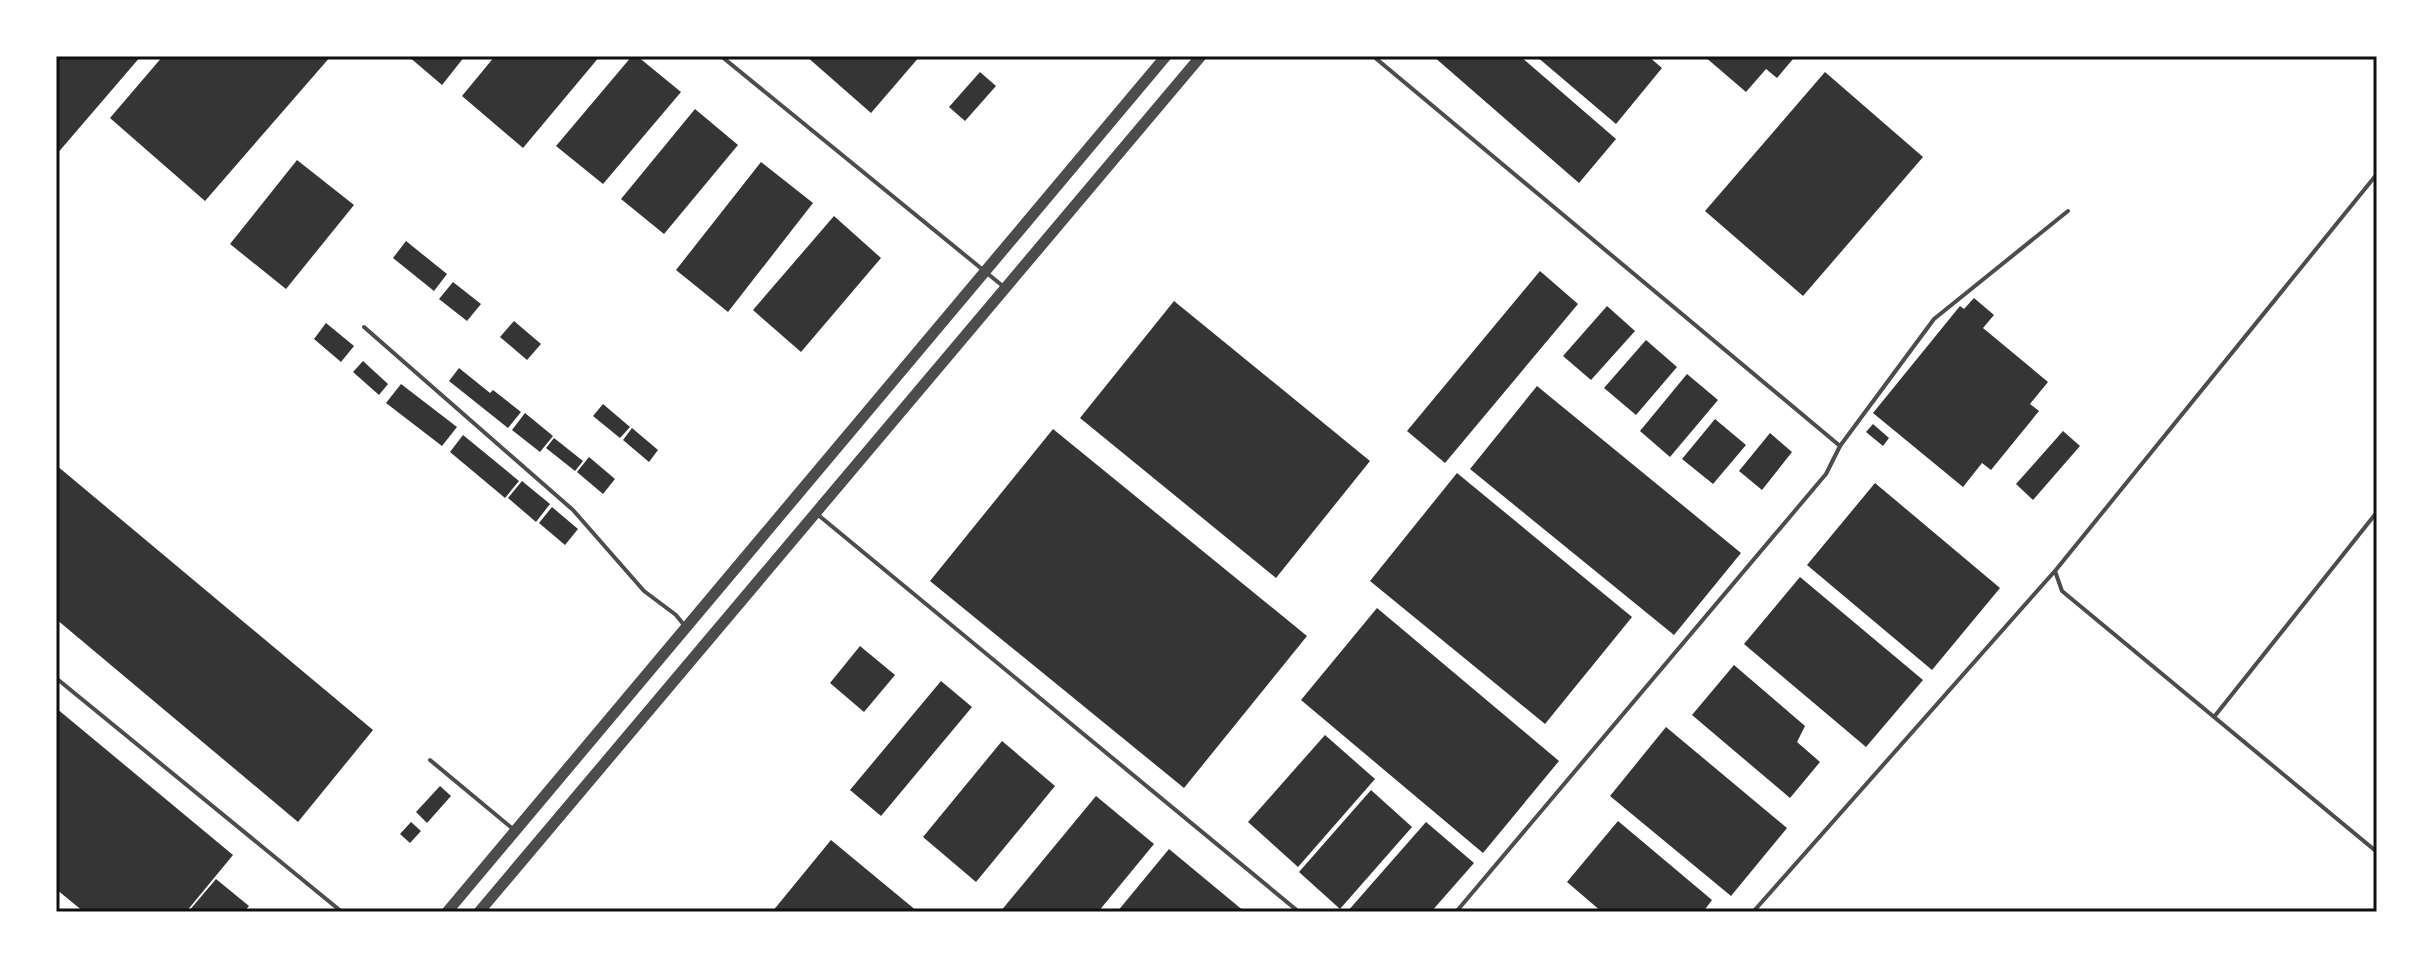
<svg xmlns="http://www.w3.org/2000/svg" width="2433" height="968" font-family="'Golos Text',sans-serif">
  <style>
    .building { fill: #353535 }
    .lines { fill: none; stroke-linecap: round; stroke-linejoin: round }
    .service { stroke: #4c4c4c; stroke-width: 4 }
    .tertiary { stroke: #4c4c4c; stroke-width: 11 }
    .neatline { fill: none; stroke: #111; stroke-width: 3 }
  </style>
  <rect width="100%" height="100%" fill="#fff"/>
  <g class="building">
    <polygon points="56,56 141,56 56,155"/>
    <polygon points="163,56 331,56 205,201 110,118"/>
    <polygon points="408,56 465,56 442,85"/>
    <polygon points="495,56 600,56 523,148 462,96"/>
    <polygon points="632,56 637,56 681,92 603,184 556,146"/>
    <polygon points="806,56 920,56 871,113"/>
    <polygon points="1433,56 1520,56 1616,139 1579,183"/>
    <polygon points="1536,56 1648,56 1662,68 1616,124"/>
    <polygon points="1704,56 1790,56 1793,59 1777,78 1766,69 1746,92"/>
    <polygon points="980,72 996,86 965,121 949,107"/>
    <polygon points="1825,72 1923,157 1803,296 1705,211"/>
    <polygon points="695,109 738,145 664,234 621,199"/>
    <polygon points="297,160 354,205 286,289 230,244"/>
    <polygon points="761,162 813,203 728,312 676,270"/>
    <polygon points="834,216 881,258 801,352 753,310"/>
    <polygon points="406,241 447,274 434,291 393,258"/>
    <polygon points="1540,271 1578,304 1445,463 1407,431"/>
    <polygon points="453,282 481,304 467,321 439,299"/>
    <polygon points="1974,298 1994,315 1983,328 2048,382 2030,404 2039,411 1991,470 1982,463 1963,487 1873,413 1960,306 1964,309"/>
    <polygon points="1174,301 1370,461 1276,578 1080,418"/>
    <polygon points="1607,306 1635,331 1591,380 1563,356"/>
    <polygon points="514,321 541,344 527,360 500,337"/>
    <polygon points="326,323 354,346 341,362 314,339"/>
    <polygon points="1646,340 1677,367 1636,415 1604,388"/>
    <polygon points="363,361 388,384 379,395 353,372"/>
    <polygon points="459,368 490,393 493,390 521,412 508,428 449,381"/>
    <polygon points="1687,374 1718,400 1670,457 1640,431"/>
    <polygon points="401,384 457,427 442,446 386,403"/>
    <polygon points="1537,386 1741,553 1674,635 1470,469"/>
    <polygon points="603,404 630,427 620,438 593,416"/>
    <polygon points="525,413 553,436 540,452 512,430"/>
    <polygon points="1715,419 1746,445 1713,484 1682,459"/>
    <polygon points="1873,424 1889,438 1883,446 1866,432"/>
    <polygon points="632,428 658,450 649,462 623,440"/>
    <polygon points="1053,429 1307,636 1184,788 930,581"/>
    <polygon points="2063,431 2080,446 2033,500 2016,484"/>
    <polygon points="1770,433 1792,452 1762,490 1739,471"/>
    <polygon points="463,435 519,481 505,498 450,452"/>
    <polygon points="554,438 583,461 575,471 546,448"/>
    <polygon points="589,457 615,479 603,494 577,472"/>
    <polygon points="56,465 373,730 298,822 56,619"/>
    <polygon points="1457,473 1632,617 1545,724 1370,581"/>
    <polygon points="522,481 550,504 536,522 508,498"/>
    <polygon points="1875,483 2000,588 1932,670 1807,565"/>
    <polygon points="552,507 578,529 565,545 539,523"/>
    <polygon points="1800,577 1923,680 1866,747 1744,644"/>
    <polygon points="1377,608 1559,761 1483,853 1301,700"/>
    <polygon points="860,646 895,675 864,712 830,683"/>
    <polygon points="1734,665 1805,726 1797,742 1820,762 1790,798 1692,715"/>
    <polygon points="941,681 972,707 881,816 850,790"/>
    <polygon points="56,708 233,855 186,912 84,912 56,889"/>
    <polygon points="1666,727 1787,828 1731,896 1610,796"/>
    <polygon points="1325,735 1375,779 1298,867 1248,822"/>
    <polygon points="1002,741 1055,786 976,882 923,837"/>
    <polygon points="440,786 451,796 427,823 416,812"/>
    <polygon points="1371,790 1412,827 1340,909 1299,872"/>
    <polygon points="1096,796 1154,844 1098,912 1000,912"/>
    <polygon points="1618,821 1712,900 1703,912 1602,912 1567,882"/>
    <polygon points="411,822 421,831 410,843 400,834"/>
    <polygon points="1426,822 1474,863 1431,912 1347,912"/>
    <polygon points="831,840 918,912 772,912"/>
    <polygon points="1169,849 1245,912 1117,912"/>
    <polygon points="216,879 249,906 244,912 188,912"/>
  </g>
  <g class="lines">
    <g class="service">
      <polyline points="721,56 1004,287"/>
      <polyline points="1373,56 1840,446 1826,474 1456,912"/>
      <polyline points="2377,174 2055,571 2062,591 2377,852"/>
      <polyline points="364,327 573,510 644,591 676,615 684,625"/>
      <polyline points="1840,446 1934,319 2068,211"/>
      <polyline points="817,514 1299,912"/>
      <polyline points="56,678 342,912"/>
      <polyline points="2214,717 2377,512"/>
      <polyline points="430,760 513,829"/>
      <polyline points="1753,912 2054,572"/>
    </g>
    <g class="tertiary">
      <polyline points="447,912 1166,56"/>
      <polyline points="479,912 1201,56"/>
    </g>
  </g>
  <rect width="2433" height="968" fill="none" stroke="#ffffff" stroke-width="116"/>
  <rect x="58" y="58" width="2317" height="852" class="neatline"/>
</svg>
